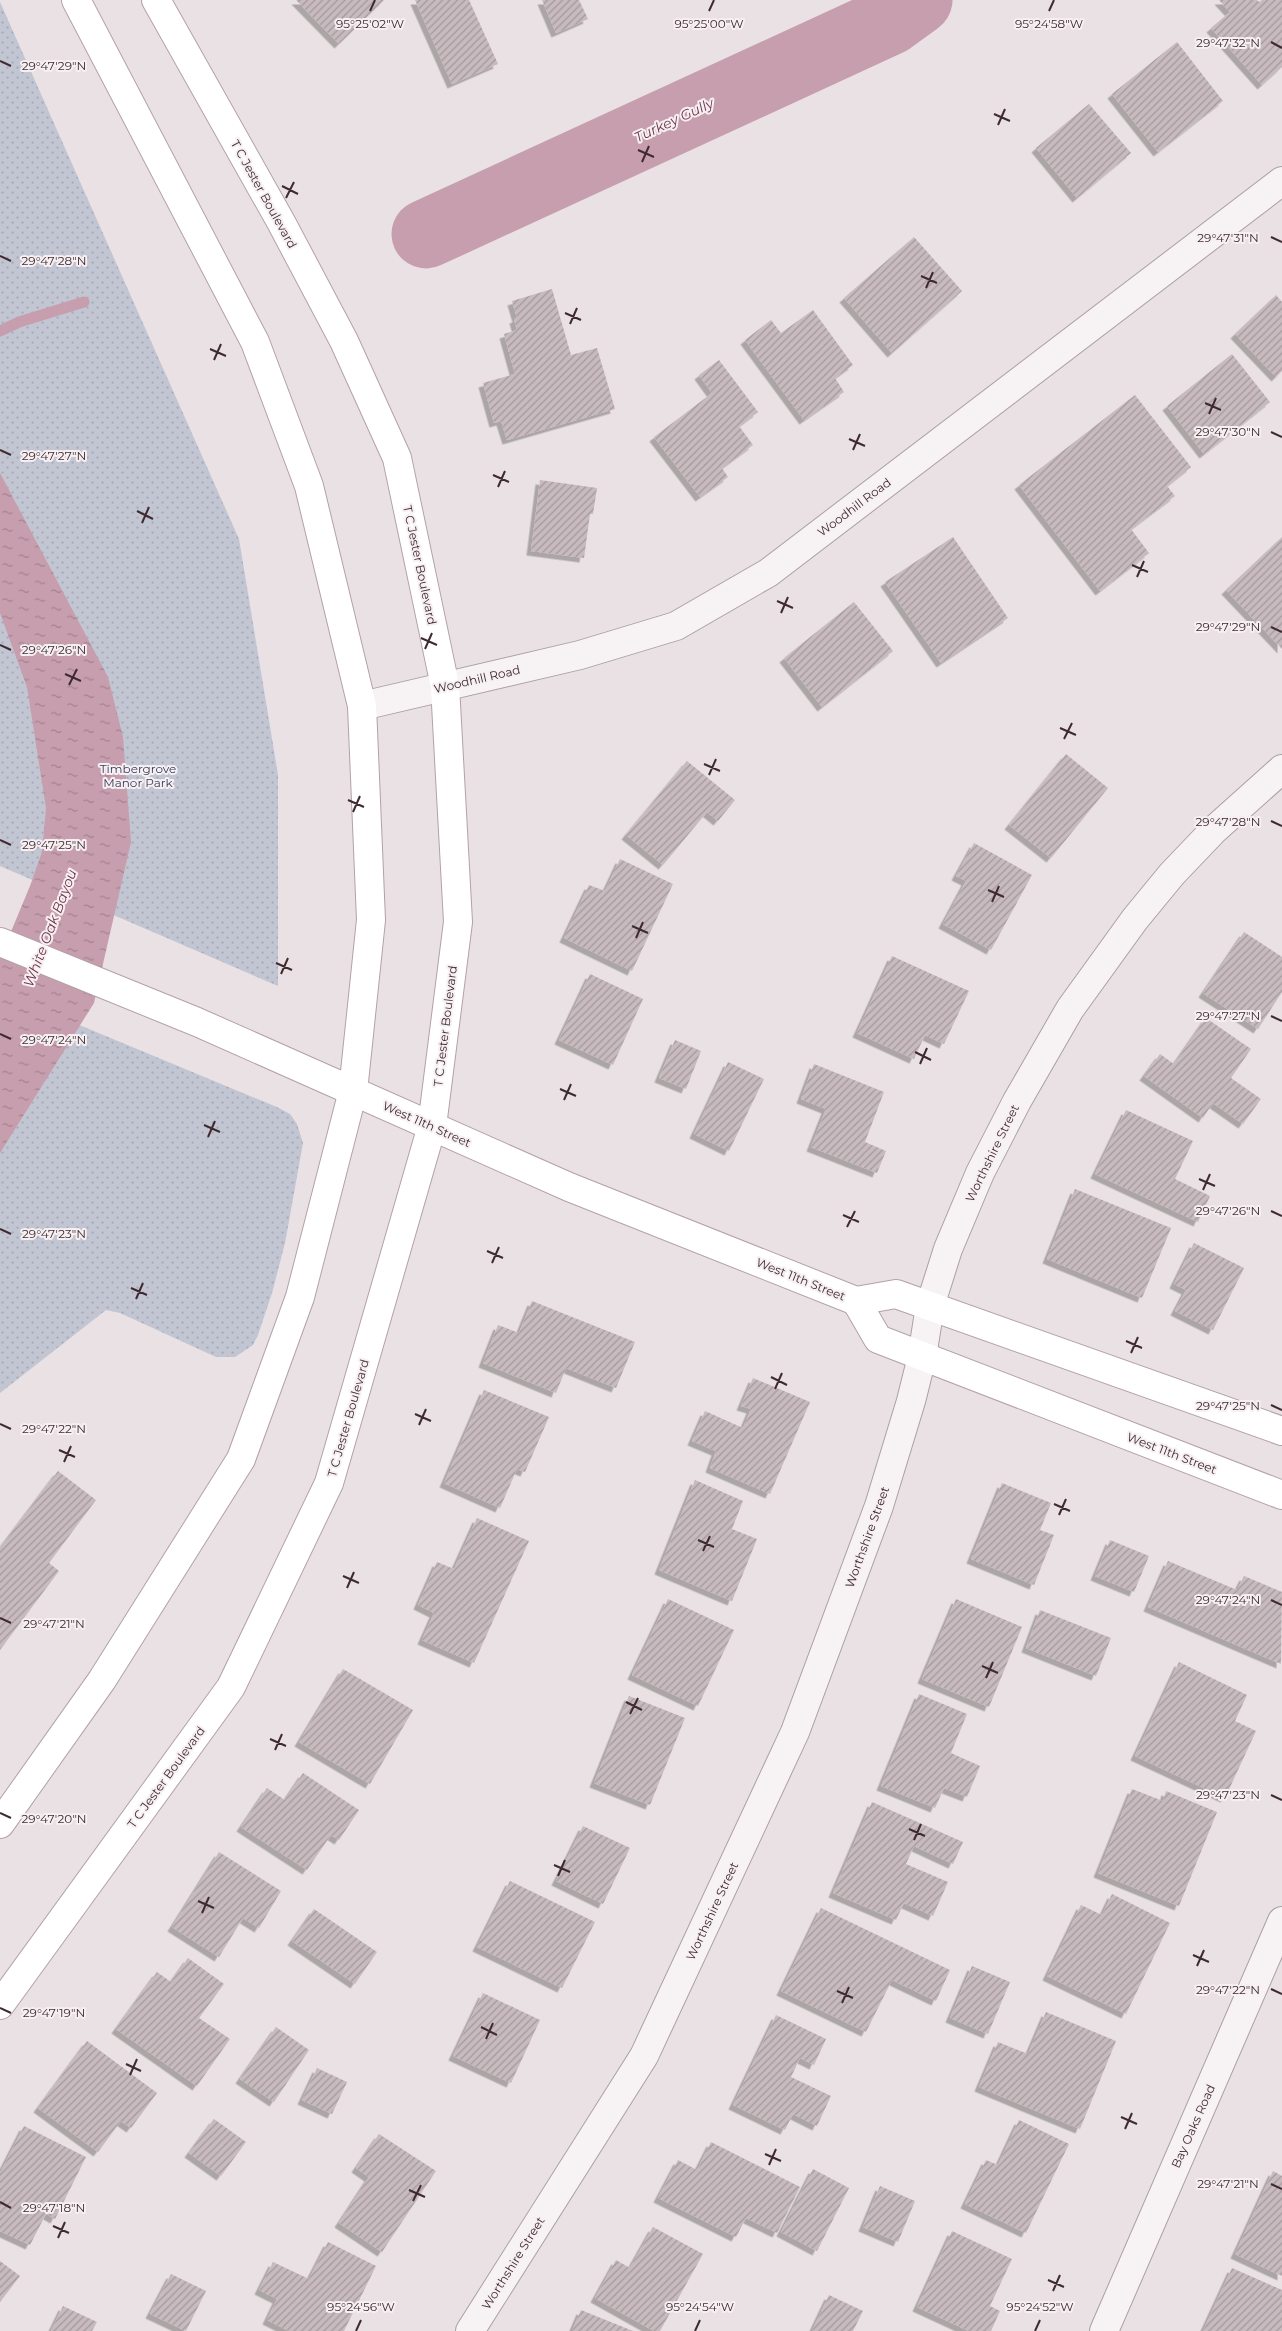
<svg xmlns="http://www.w3.org/2000/svg" width="1282" height="2331" font-family="Montserrat,sans-serif">
  <style>
    .park { fill: url(#park-dots) }
    .water { fill: url(#water-ripples) }
    .lines { fill: none; stroke-linecap: round; stroke-linejoin: round }
    .stream { stroke: #c79ead; stroke-width: 11 }
    .river { stroke: #c79ead; stroke-width: 69 }
    .building { fill: url(#building-hatch); filter: url(#shadow) }
    .minor-casing { stroke: #ac9fa3; stroke-width: 30 }
    .major-casing { stroke: #b4a1a6; stroke-width: 30 }
    .minor { stroke: #f7f3f4; stroke-width: 28 }
    .major { stroke: #fff; stroke-width: 28 }
    .ticks { fill: none; stroke: #3f2a30; stroke-width: 2 }
    .labels { text-anchor: middle; dominant-baseline: central; stroke-width: 4; stroke-linejoin: round; paint-order: stroke }
    .street-label { font-size: 12px; fill: #3f2a30; stroke: #f6f0f2 }
    .park-label { font-size: 12px; fill: #383b5a; stroke: #f6f0f2 }
    .water-label { font-size: 14px; font-style: italic; fill: #71364b; stroke: #f6f0f2 }
    .ticks-label { font-size: 12px; text-anchor: middle; fill: #3f2a30; stroke: #f6f0f2; stroke-width: 4; stroke-linejoin: round; paint-order: stroke }
  </style>
  <defs>
    <pattern id="park-dots" width="8" height="8" patternUnits="userSpaceOnUse" patternTransform="scale(1.25)"><rect width="8" height="8" fill="#c2c5d2"/><path d="M2 2h.1M6 6h.1" fill="none" stroke="#a8a9b5" stroke-width="1.8" stroke-linecap="round"/></pattern>
    <pattern id="water-ripples" width="26" height="14" patternUnits="userSpaceOnUse" patternTransform="scale(1.25)"><rect width="26" height="14" fill="#c79ead"/><path d="M2 4q2-2 4 0t4 0M15 11q2-2 4 0t4 0" fill="none" stroke="#a3818d"/></pattern>
    <pattern id="building-hatch" width="6" height="6" patternUnits="userSpaceOnUse" patternTransform="scale(1.25)"><rect width="6" height="6" fill="#c8bbbf"/><path d="M-1 1l2-2M0 6l6-6M5 7l2-2" fill="none" stroke="#a4989c"/></pattern>
    <filter id="shadow"><feDropShadow dx="-4.5" dy="4.5" stdDeviation="0" flood-color="#0004"/></filter>
  </defs>
  <rect width="100%" height="100%" fill="#e9e1e3"/>
  <g class="park">
    <polygon points="0,2 239,539 278,775 278,986 0,866"/>
    <polygon points="0,992 279,1108 290,1114 297,1124 303,1143 285,1243 272,1293 258,1335 253,1345 235,1357 216,1357 120,1313 106,1310 0,1393"/>
  </g>
  <polygon class="water" points="0,473 108,677 123,737 131,842 94,1003 0,1153 0,958 30,886 42,852 46,808 27,687 0,613"/>
  <g class="lines">
    <polyline class="stream" points="0,331 19,322 84,302"/>
    <polyline class="river" points="426,234 889,21 918,0"/>
  </g>
  <g class="building">
    <polygon points="296,0 384,0 339,44"/>
    <polygon points="415,0 469,0 498,64 452,84"/>
    <polygon points="542,0 579,0 588,19 556,33"/>
    <polygon points="1219,0 1257,0 1259,2 1262,0 1282,0 1282,67 1262,85 1211,28 1230,12"/>
    <polygon points="1177,42 1223,101 1158,152 1112,94"/>
    <polygon points="1089,104 1131,153 1077,198 1036,148"/>
    <polygon points="914,237 962,291 892,353 844,298"/>
    <polygon points="552,289 571,355 597,348 615,409 507,440 501,421 494,423 483,383 515,374 504,334 517,330 514,319 517,318 512,301"/>
    <polygon points="1276,295 1282,302 1282,371 1276,377 1235,334"/>
    <polygon points="813,310 853,365 835,378 844,392 804,420 745,340 771,320 781,333"/>
    <polygon points="1232,354 1270,402 1204,454 1167,406"/>
    <polygon points="719,360 758,412 739,426 753,445 722,468 728,477 700,497 654,437 712,393 699,375"/>
    <polygon points="1135,395 1191,467 1167,486 1175,496 1131,529 1149,553 1100,591 1019,485"/>
    <polygon points="540,480 597,488 593,514 590,514 584,558 531,551"/>
    <polygon points="953,537 1008,618 941,663 885,582"/>
    <polygon points="1282,537 1282,649 1226,590"/>
    <polygon points="854,602 893,651 822,707 784,658"/>
    <polygon points="1066,754 1108,788 1051,858 1009,825"/>
    <polygon points="687,761 735,800 718,821 707,812 663,865 626,835"/>
    <polygon points="974,843 1032,875 991,950 943,924 966,881 956,876"/>
    <polygon points="620,859 673,884 632,971 564,938 589,885 605,891"/>
    <polygon points="1244,932 1282,957 1282,992 1258,1029 1203,993"/>
    <polygon points="892,956 969,991 944,1044 925,1035 914,1059 857,1033"/>
    <polygon points="590,974 643,999 613,1065 559,1040"/>
    <polygon points="1206,1018 1251,1049 1231,1078 1261,1099 1243,1124 1213,1103 1203,1118 1144,1076 1160,1054 1174,1064"/>
    <polygon points="675,1040 701,1051 686,1089 659,1078"/>
    <polygon points="728,1062 764,1079 729,1151 694,1134"/>
    <polygon points="814,1064 884,1092 865,1142 886,1151 877,1173 811,1147 826,1109 801,1099"/>
    <polygon points="1126,1110 1193,1141 1175,1179 1210,1196 1198,1222 1095,1174"/>
    <polygon points="1075,1189 1171,1228 1142,1298 1047,1259"/>
    <polygon points="1194,1243 1244,1268 1213,1330 1175,1311 1186,1290 1174,1284"/>
    <polygon points="532,1301 635,1342 616,1388 566,1368 556,1393 483,1363 498,1325 519,1333"/>
    <polygon points="753,1378 810,1402 770,1494 710,1468 716,1451 692,1441 705,1411 743,1428 751,1409 741,1406"/>
    <polygon points="484,1390 549,1417 525,1472 517,1469 500,1508 444,1483"/>
    <polygon points="58,1471 96,1500 49,1563 59,1571 0,1650 0,1548"/>
    <polygon points="695,1480 743,1501 732,1529 757,1539 732,1601 659,1570"/>
    <polygon points="1002,1483 1051,1503 1040,1530 1054,1535 1034,1585 971,1559"/>
    <polygon points="477,1518 529,1541 474,1663 422,1640 434,1613 418,1605 437,1562 454,1569"/>
    <polygon points="1110,1540 1149,1556 1134,1592 1095,1576"/>
    <polygon points="1168,1561 1237,1590 1244,1576 1282,1592 1281,1664 1148,1607"/>
    <polygon points="668,1599 734,1630 698,1706 632,1675"/>
    <polygon points="956,1599 1022,1627 989,1707 922,1679"/>
    <polygon points="1040,1610 1111,1638 1096,1676 1026,1648"/>
    <polygon points="1179,1662 1247,1695 1235,1721 1256,1731 1225,1798 1135,1756"/>
    <polygon points="343,1669 413,1710 370,1784 299,1742"/>
    <polygon points="919,1694 967,1714 951,1753 980,1766 967,1797 944,1788 935,1808 881,1786"/>
    <polygon points="629,1696 685,1718 650,1805 594,1783"/>
    <polygon points="303,1773 359,1810 339,1840 331,1835 307,1870 241,1827 267,1788 285,1800"/>
    <polygon points="1132,1789 1163,1801 1166,1791 1217,1812 1179,1906 1098,1873"/>
    <polygon points="872,1802 963,1842 953,1864 914,1846 906,1864 948,1882 933,1916 904,1903 896,1920 833,1893"/>
    <polygon points="583,1826 630,1848 603,1904 556,1881"/>
    <polygon points="219,1852 281,1891 259,1928 243,1918 219,1957 172,1927"/>
    <polygon points="510,1881 595,1922 562,1988 477,1947"/>
    <polygon points="1112,1894 1170,1923 1126,2014 1047,1976 1081,1905 1102,1915"/>
    <polygon points="821,1908 950,1970 936,2001 892,1980 866,2032 781,1991"/>
    <polygon points="314,1909 377,1952 355,1984 292,1941"/>
    <polygon points="188,1958 224,1984 199,2018 230,2039 197,2086 116,2029 157,1972 171,1982"/>
    <polygon points="972,1966 1010,1982 988,2034 950,2018"/>
    <polygon points="483,1993 540,2020 511,2083 453,2056"/>
    <polygon points="1046,2012 1116,2041 1080,2129 979,2087 998,2042 1028,2054"/>
    <polygon points="776,2015 826,2039 814,2065 800,2058 791,2077 831,2096 817,2126 793,2114 785,2130 733,2105"/>
    <polygon points="276,2027 309,2050 274,2102 240,2079"/>
    <polygon points="87,2041 157,2093 131,2128 121,2121 98,2152 38,2108"/>
    <polygon points="317,2068 347,2082 332,2114 302,2100"/>
    <polygon points="214,2119 246,2142 221,2176 189,2153"/>
    <polygon points="1019,2120 1069,2144 1026,2233 965,2204 986,2160 998,2165"/>
    <polygon points="24,2126 86,2157 55,2219 46,2214 30,2245 0,2231 0,2173"/>
    <polygon points="379,2134 436,2171 382,2252 339,2223 369,2177 356,2168"/>
    <polygon points="711,2142 800,2187 777,2233 746,2218 736,2237 658,2198 678,2160 697,2170"/>
    <polygon points="813,2169 849,2188 817,2251 781,2232"/>
    <polygon points="1273,2171 1282,2176 1282,2276 1235,2254"/>
    <polygon points="880,2186 915,2201 898,2242 863,2227"/>
    <polygon points="653,2227 703,2254 660,2331 654,2331 595,2298 616,2260 630,2268"/>
    <polygon points="952,2231 1012,2259 990,2306 1000,2311 991,2331 969,2331 917,2307"/>
    <polygon points="328,2242 376,2266 344,2331 289,2331 267,2320 277,2299 259,2290 273,2262 309,2279"/>
    <polygon points="0,2261 20,2276 0,2302"/>
    <polygon points="1232,2268 1282,2290 1282,2331 1203,2331"/>
    <polygon points="171,2274 206,2291 186,2331 150,2314"/>
    <polygon points="829,2295 863,2311 853,2331 812,2331"/>
    <polygon points="63,2306 97,2322 92,2331 51,2331"/>
    <polygon points="581,2310 633,2331 572,2331"/>
  </g>
  <g class="lines">
    <g class="minor-casing">
      <g id="minor">
        <polyline points="362,706 580,655 676,626 768,573 1282,181"/>
        <polyline points="470,2331 644,2056 795,1732 879,1506 911,1401 922,1357 930,1306 948,1249 980,1173 1017,1101 1070,1009 1135,919 1172,874 1214,830 1282,769"/>
        <polyline points="1104,2331 1282,1921"/>
      </g>
    </g>
    <g class="major-casing">
      <g id="major">
        <polyline points="0,942 197,1022 569,1187 856,1301 896,1294 1282,1431"/>
        <polyline points="856,1301 878,1339 1282,1495"/>
        <polyline points="0,1824 102,1680 241,1459 300,1297 353,1091 371,920 362,706 309,486 255,342 76,0"/>
        <polyline points="0,2005 231,1687 329,1483 432,1126 458,922 445,686 397,458 344,341 281,222 156,0"/>
      </g>
    </g>
    <use href="#minor" class="minor"/>
    <use href="#major" class="major"/>
  </g>
  <path class="ticks" d="M370 11 375 0M709 11 714 0M1049 11 1054 0M1271 42 1282 48M0 61 11 66M994 114 1010 121M998 125 1005 109M638 150 654 157M642 162 649 146M282 186 298 194M286 198 294 182M1271 237 1282 242M0 256 11 261M921 276 937 283M926 288 933 272M565 313 581 320M570 324 577 308M210 349 226 356M214 360 221 344M1205 403 1221 410M1209 414 1216 398M1271 432 1282 437M849 439 865 446M0 450 11 455M853 450 860 434M493 475 509 482M498 487 505 471M137 511 153 519M142 523 149 507M1132 565 1148 572M1137 577 1144 561M777 601 793 608M781 613 788 597M1271 627 1282 632M421 638 437 645M0 645 11 650M425 649 432 633M65 674 81 681M69 685 77 669M1060 728 1076 735M1064 739 1072 723M704 764 720 771M709 775 716 759M348 800 364 807M353 812 360 796M1271 821 1282 826M0 840 11 845M988 890 1004 897M992 902 999 886M632 926 648 933M636 938 643 922M276 963 292 970M281 974 288 958M1271 1016 1282 1021M0 1034 11 1039M915 1052 931 1060M920 1064 927 1048M560 1089 576 1096M564 1100 571 1084M204 1125 220 1132M208 1137 215 1121M1199 1179 1215 1186M1203 1190 1210 1174M1271 1211 1282 1216M843 1215 859 1222M847 1227 855 1211M0 1229 11 1234M487 1251 503 1258M492 1263 499 1247M131 1288 147 1295M136 1299 143 1283M1126 1341 1142 1348M1131 1353 1138 1337M771 1377 787 1385M775 1389 782 1373M1271 1405 1282 1410M415 1414 431 1421M0 1424 11 1429M419 1425 426 1409M59 1450 75 1457M64 1462 71 1446M1054 1504 1070 1511M1059 1515 1066 1499M698 1540 714 1547M703 1551 710 1536M343 1576 359 1583M347 1588 354 1572M1271 1600 1282 1605M0 1618 11 1623M982 1666 998 1673M986 1678 993 1662M626 1702 642 1710M630 1714 638 1698M270 1739 286 1746M275 1750 282 1734M1271 1795 1282 1800M0 1813 11 1818M909 1829 925 1836M914 1840 921 1824M554 1865 570 1872M558 1876 565 1860M198 1901 214 1908M202 1913 209 1897M1193 1955 1209 1962M1197 1966 1204 1950M1271 1989 1282 1994M837 1991 853 1998M842 2003 849 1987M0 2008 11 2013M481 2027 497 2035M486 2039 493 2023M126 2064 141 2071M130 2075 137 2059M1121 2117 1137 2124M1125 2129 1132 2113M765 2154 781 2161M769 2165 776 2149M1271 2184 1282 2189M409 2190 425 2197M413 2201 421 2185M0 2202 11 2208M53 2226 69 2233M58 2238 65 2222M1048 2280 1064 2287M1053 2291 1060 2275M356 2331 361 2320M695 2331 700 2320M1035 2331 1040 2320"/>
  <g class="labels">
    <g class="street-label">
      <text transform="translate(264 194) rotate(61)">T C Jester Boulevard</text>
      <text transform="translate(854 507) rotate(-37)">Woodhill Road</text>
      <text transform="translate(420 565) rotate(78)">T C Jester Boulevard</text>
      <text transform="translate(477 679) rotate(-13)">Woodhill Road</text>
      <text transform="translate(445 1026) rotate(-83)">T C Jester Boulevard</text>
      <text transform="translate(427 1124) rotate(24)">West 11th Street</text>
      <text transform="translate(992 1153) rotate(-64)">Worthshire Street</text>
      <text transform="translate(801 1279) rotate(22)">West 11th Street</text>
      <text transform="translate(348 1418) rotate(-74)">T C Jester Boulevard</text>
      <text transform="translate(1172 1453) rotate(21)">West 11th Street</text>
      <text transform="translate(867 1537) rotate(-70)">Worthshire Street</text>
      <text transform="translate(166 1777) rotate(-54)">T C Jester Boulevard</text>
      <text transform="translate(712 1911) rotate(-65)">Worthshire Street</text>
      <text transform="translate(1193 2126) rotate(-66)">Bay Oaks Road</text>
      <text transform="translate(513 2263) rotate(-58)">Worthshire Street</text>
    </g>
    <g class="park-label">
      <text x="138" y="768">Timbergrove<tspan x="138" dy="14">Manor Park</tspan></text>
    </g>
    <g class="water-label">
      <text transform="translate(674 120) rotate(-25)">Turkey Gully</text>
      <text transform="translate(50 928) rotate(-69)">White Oak Bayou</text>
    </g>
  </g>
  <g class="ticks-label">
    <text x="370" y="28">95°25'02"W</text>
    <text x="709" y="28">95°25'00"W</text>
    <text x="1049" y="28">95°24'58"W</text>
    <text x="1228" y="47">29°47'32"N</text>
    <text x="54" y="70">29°47'29"N</text>
    <text x="1228" y="242">29°47'31"N</text>
    <text x="54" y="265">29°47'28"N</text>
    <text x="1228" y="436">29°47'30"N</text>
    <text x="54" y="460">29°47'27"N</text>
    <text x="1228" y="631">29°47'29"N</text>
    <text x="54" y="654">29°47'26"N</text>
    <text x="1228" y="826">29°47'28"N</text>
    <text x="54" y="849">29°47'25"N</text>
    <text x="1228" y="1020">29°47'27"N</text>
    <text x="54" y="1044">29°47'24"N</text>
    <text x="1228" y="1215">29°47'26"N</text>
    <text x="54" y="1238">29°47'23"N</text>
    <text x="1228" y="1410">29°47'25"N</text>
    <text x="54" y="1433">29°47'22"N</text>
    <text x="1228" y="1604">29°47'24"N</text>
    <text x="54" y="1628">29°47'21"N</text>
    <text x="1228" y="1799">29°47'23"N</text>
    <text x="54" y="1823">29°47'20"N</text>
    <text x="1228" y="1994">29°47'22"N</text>
    <text x="54" y="2017">29°47'19"N</text>
    <text x="1228" y="2188">29°47'21"N</text>
    <text x="54" y="2212">29°47'18"N</text>
    <text x="361" y="2311">95°24'56"W</text>
    <text x="700" y="2311">95°24'54"W</text>
    <text x="1040" y="2311">95°24'52"W</text>
  </g>
</svg>
